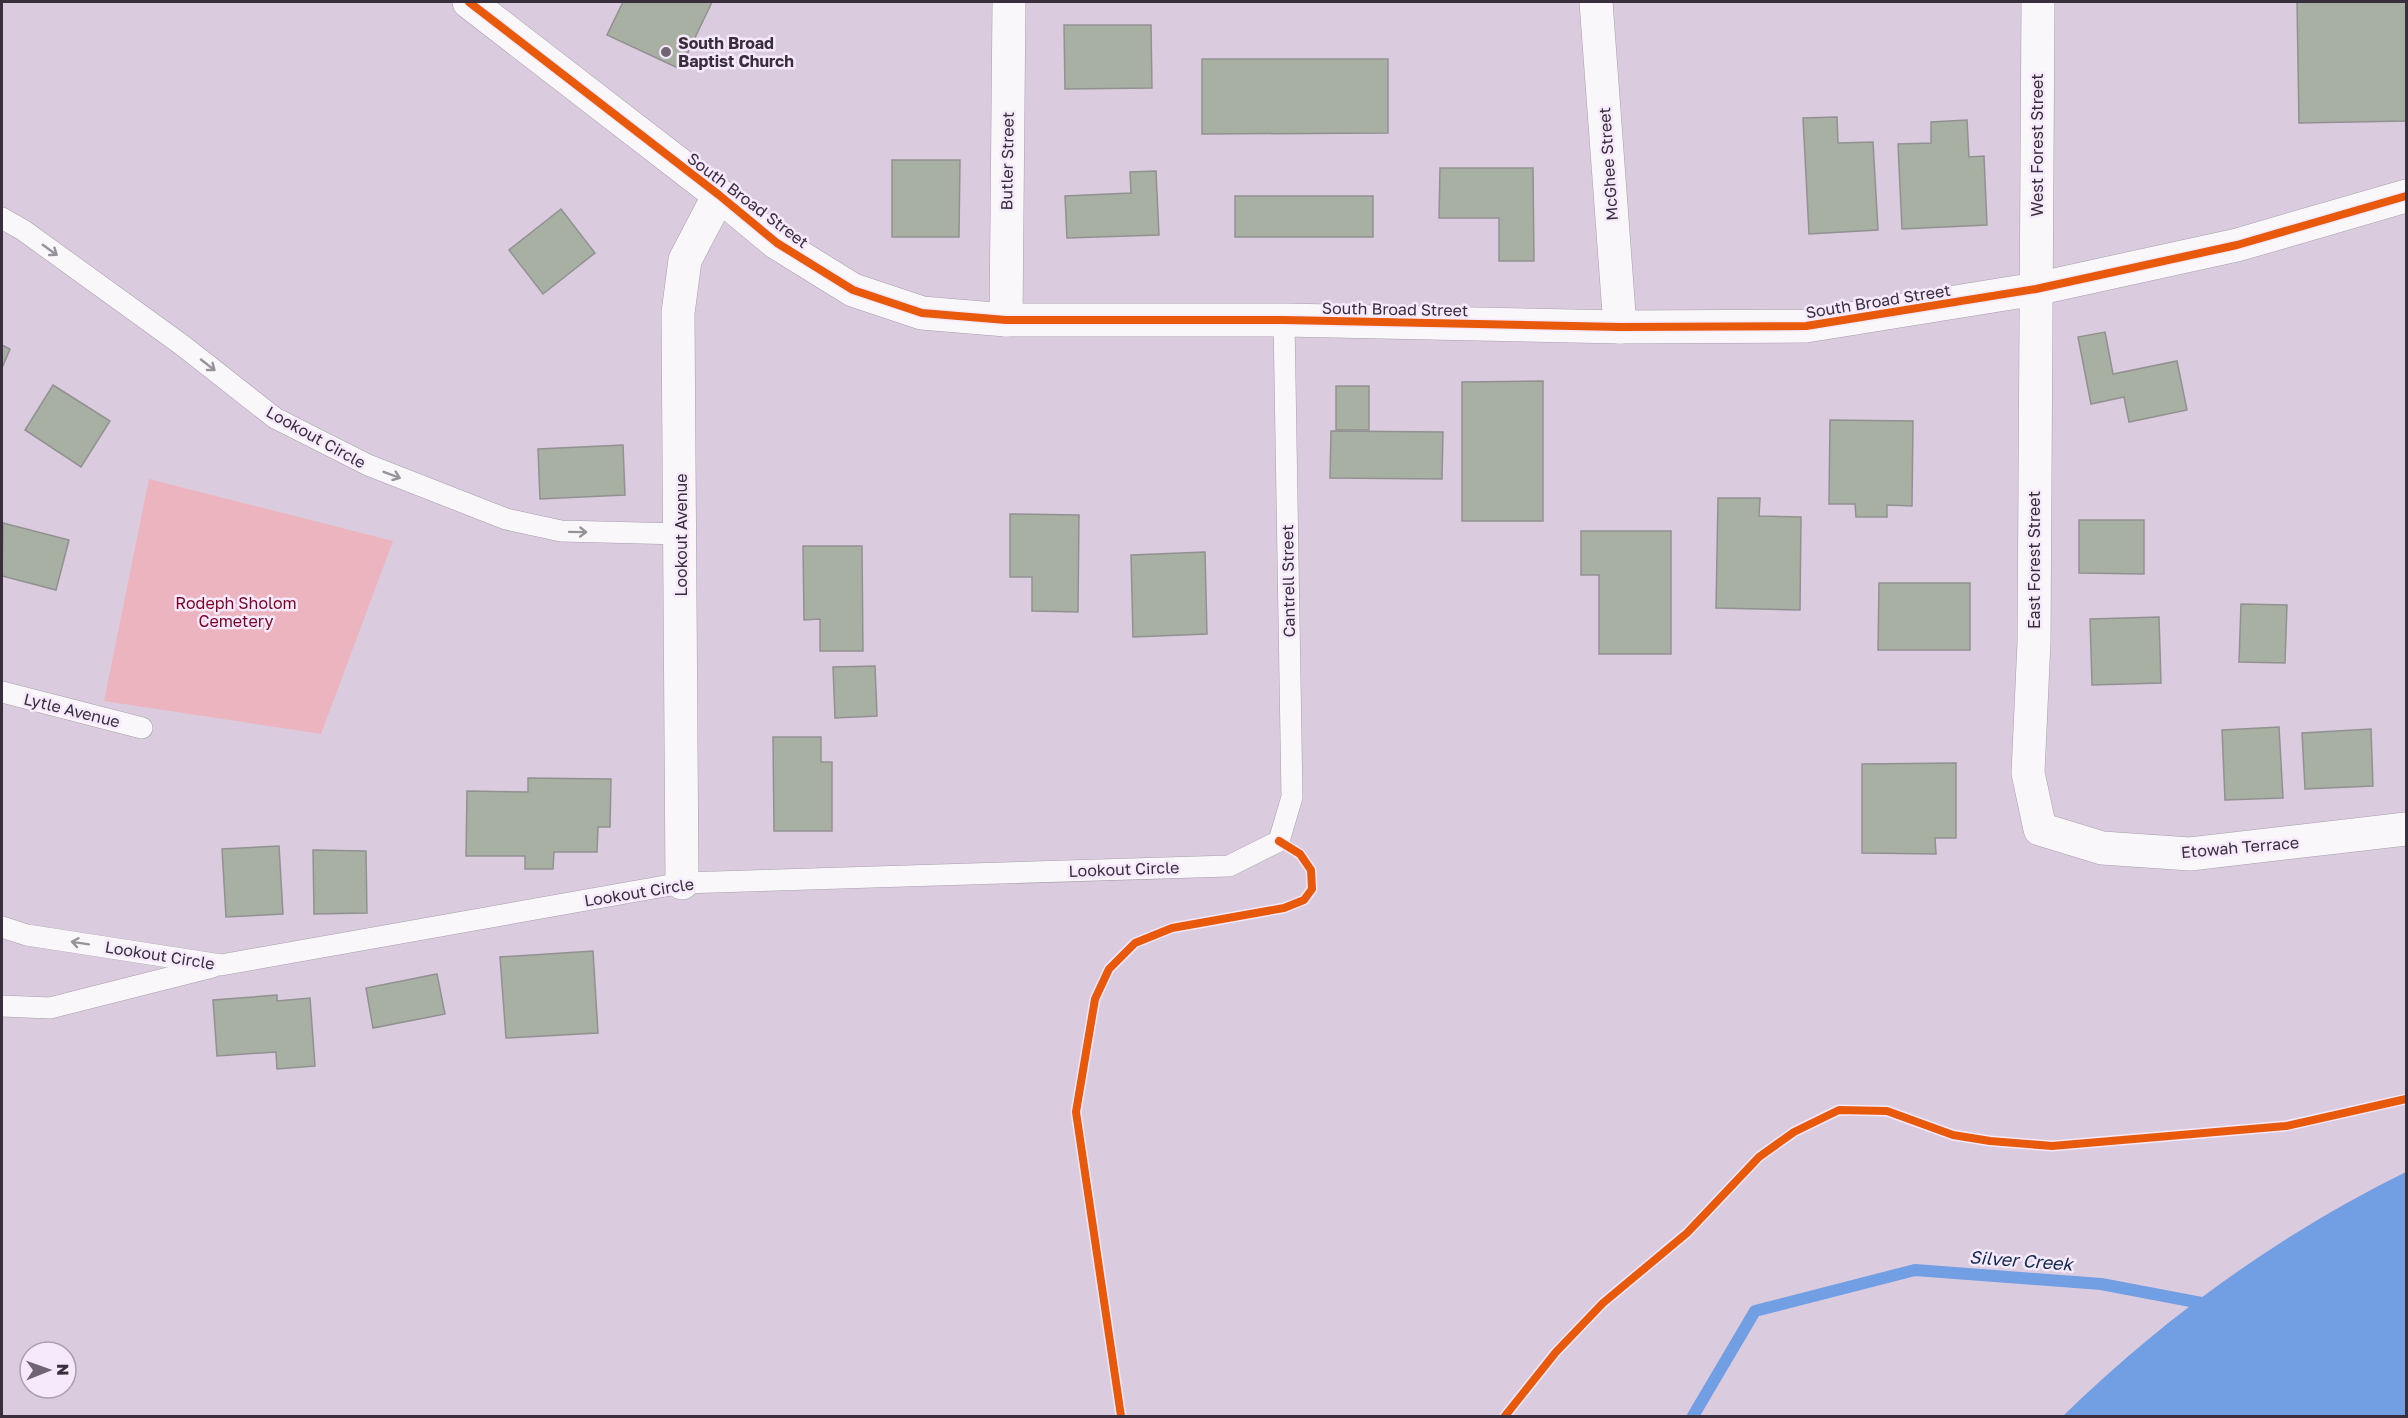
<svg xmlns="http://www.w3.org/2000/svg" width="2408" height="1418" font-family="'Golos Text',sans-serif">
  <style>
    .green { fill: #ecb4be }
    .water { fill: #729ee4 }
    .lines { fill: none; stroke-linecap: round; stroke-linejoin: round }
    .stream { stroke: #729ee4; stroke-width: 12 }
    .building { fill: #a8afa3; stroke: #929192; stroke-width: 1.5 }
    .lane-casing { stroke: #a89dac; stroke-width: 22 }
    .street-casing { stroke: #a89dac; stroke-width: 34 }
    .secondary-casing { stroke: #a89dac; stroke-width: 34 }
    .lane { stroke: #f9f7fa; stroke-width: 21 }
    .street { stroke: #f9f7fa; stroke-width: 33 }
    .secondary { stroke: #f9f7fa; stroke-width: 33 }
    .cycleway-casing { stroke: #f6e9fb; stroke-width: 11 }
    .cycleway { stroke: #e8590c; stroke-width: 8 }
    .oneway { stroke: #98929b }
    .poi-dot { fill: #716575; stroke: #f6e9fb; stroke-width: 2 }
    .labels { text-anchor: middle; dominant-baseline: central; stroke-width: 5; stroke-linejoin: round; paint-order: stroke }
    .poi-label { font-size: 16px; font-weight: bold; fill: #382e3c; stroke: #f6e9fb; text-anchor: start }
    .street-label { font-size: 16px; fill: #382e3c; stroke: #f6e9fb }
    .park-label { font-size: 16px; fill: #7c0022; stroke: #f6e9fb }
    .water-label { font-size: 18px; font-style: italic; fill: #102b4f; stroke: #f6e9fb }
  </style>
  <rect width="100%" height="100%" fill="#daccde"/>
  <polygon class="green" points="149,479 393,541 321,734 104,701"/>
  <path class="water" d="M2406 1172V1416H2063C2163 1318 2280 1234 2406 1172Z"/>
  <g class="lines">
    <polyline class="stream" points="1693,1416 1755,1311 1915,1270 2101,1284 2212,1305"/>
  </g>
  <g class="building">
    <polygon points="623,2 712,2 680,69 607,35"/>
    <polygon points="2297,2 2406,2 2406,121 2299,123"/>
    <polygon points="1064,25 1151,25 1152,88 1065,89"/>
    <polygon points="1202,59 1388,59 1388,133 1202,134"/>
    <polygon points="1837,117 1838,143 1873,142 1878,230 1809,234 1803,118"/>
    <polygon points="1967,120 1969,157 1984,156 1987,225 1902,229 1898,144 1931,143 1931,122"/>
    <polygon points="892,160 960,160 959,237 892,237"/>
    <polygon points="1440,168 1533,168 1534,261 1499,261 1499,218 1439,218"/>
    <polygon points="1156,171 1159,235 1067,238 1065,196 1131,193 1130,172"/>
    <rect x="1235" y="196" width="138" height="41"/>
    <polygon points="561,209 595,253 543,294 509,250"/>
    <polygon points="2105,332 2113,374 2177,361 2187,410 2129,422 2124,397 2091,404 2078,337"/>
    <polygon points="2,345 10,349 2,368"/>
    <polygon points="1543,381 1543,521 1462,521 1462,382"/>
    <polygon points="53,385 110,421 81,467 25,430"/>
    <rect x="1336" y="386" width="33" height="44"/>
    <polygon points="1830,420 1913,421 1912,506 1887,505 1887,517 1856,517 1855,504 1829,504"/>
    <polygon points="1331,431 1443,432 1442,479 1330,478"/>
    <polygon points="623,445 625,495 540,499 538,449"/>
    <polygon points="1718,498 1760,498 1759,516 1801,517 1800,610 1716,608"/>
    <polygon points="1010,514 1079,515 1078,612 1032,611 1032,577 1010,577"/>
    <polygon points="2079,520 2144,520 2144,574 2079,573"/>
    <polygon points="3,523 69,540 56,590 2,576"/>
    <polygon points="1581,531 1671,531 1671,654 1599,654 1599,575 1581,575"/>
    <polygon points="803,546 862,546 863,651 820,651 820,619 804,620"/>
    <polygon points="1205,552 1207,634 1133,637 1131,555"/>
    <polygon points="1879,583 1970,583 1970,650 1878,650"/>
    <polygon points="2241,604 2287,605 2285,663 2239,662"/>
    <polygon points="2159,617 2161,683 2092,685 2090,619"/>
    <polygon points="875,666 877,716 835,718 833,667"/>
    <polygon points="2279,727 2283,798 2225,800 2222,730"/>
    <polygon points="2371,729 2373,786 2305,789 2302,733"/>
    <polygon points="773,737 821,737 821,762 832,762 832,831 774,831"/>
    <polygon points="1956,763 1956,838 1935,838 1936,854 1862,853 1862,764"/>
    <polygon points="528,778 611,779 610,827 598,827 597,852 554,852 553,869 525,869 525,856 466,856 467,791 528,792"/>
    <polygon points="279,846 283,914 226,917 222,849"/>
    <polygon points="313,850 366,851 367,913 314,914"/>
    <polygon points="593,951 598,1033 506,1038 500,957"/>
    <polygon points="437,974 445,1014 373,1028 366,988"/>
    <polygon points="277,995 277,1001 310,998 315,1066 277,1069 276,1052 217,1056 213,1000"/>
  </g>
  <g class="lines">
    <g class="lane-casing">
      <g id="lane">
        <polyline points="2,218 23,230 182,345 275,418 368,465 506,519 561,531 681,534"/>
        <polyline points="2,692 142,728"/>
        <polyline points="2,927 27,935 221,965 682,883 1229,866 1279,841 1292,797 1284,320"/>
        <polyline points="2,1006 50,1008 212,967"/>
      </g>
    </g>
    <g class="street-casing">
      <g id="street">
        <polyline points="1596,2 1620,327"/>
        <polyline points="2038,2 2034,642 2028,773 2040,829 2102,848 2190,854 2406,829"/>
        <polyline points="1006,320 1009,2"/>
        <polyline points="682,883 678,313 685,260 719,195"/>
      </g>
    </g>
    <g class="secondary-casing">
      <polyline id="secondary" points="469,2 719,195 777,243 853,290 922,313 1006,320 1284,320 1620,327 1806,326 2036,289 2237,245 2406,196"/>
    </g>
    <use href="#lane" class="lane"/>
    <use href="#street" class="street"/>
    <use href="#secondary" class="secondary"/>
    <g class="cycleway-casing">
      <g id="cycleway">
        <polyline points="469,2 719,195 777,243 853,290 922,313 1006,320 1284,320 1620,327 1806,326 2036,289 2237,245 2406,196"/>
        <polyline points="1121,1416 1076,1112 1095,999 1109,969 1135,943 1172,928 1284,908 1304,900 1312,889 1311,870 1300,854 1279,841"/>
        <polyline points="1505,1416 1556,1352 1603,1303 1687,1233 1759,1157 1794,1132 1839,1110 1887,1111 1953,1135 1990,1141 2052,1146 2286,1126 2406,1099"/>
      </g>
    </g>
    <use href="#cycleway" class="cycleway"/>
  </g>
  <defs><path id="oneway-shaft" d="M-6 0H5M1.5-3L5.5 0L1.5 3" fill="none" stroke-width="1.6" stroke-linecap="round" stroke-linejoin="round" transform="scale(1.5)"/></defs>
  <g class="oneway">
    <use href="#oneway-shaft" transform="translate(50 250) rotate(36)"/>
    <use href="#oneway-shaft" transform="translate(208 365) rotate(38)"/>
    <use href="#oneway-shaft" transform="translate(392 475) rotate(21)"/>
    <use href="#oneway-shaft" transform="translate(578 532) rotate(1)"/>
    <use href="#oneway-shaft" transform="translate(80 943) rotate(-171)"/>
  </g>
  <circle class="poi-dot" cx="666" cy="52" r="6"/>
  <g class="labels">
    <g class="poi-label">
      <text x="678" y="43">South Broad<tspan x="678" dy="18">Baptist Church</tspan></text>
    </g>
    <g class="street-label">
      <text transform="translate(2037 145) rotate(-90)">West Forest Street</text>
      <text transform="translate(1007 161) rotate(-89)">Butler Street</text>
      <text transform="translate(1608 164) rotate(-94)">McGhee Street</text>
      <text transform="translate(748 200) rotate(37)">South Broad Street</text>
      <text transform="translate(1878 301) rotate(-9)">South Broad Street</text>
      <text transform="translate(1395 309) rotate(1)">South Broad Street</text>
      <text transform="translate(316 437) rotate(29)">Lookout Circle</text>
      <text transform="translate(681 535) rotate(-90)">Lookout Avenue</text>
      <text transform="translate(2034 560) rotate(-90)">East Forest Street</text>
      <text transform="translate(1288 581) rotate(-91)">Cantrell Street</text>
      <text transform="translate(72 710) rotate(14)">Lytle Avenue</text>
      <text transform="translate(2240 847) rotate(-5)">Etowah Terrace</text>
      <text transform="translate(1124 869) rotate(-2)">Lookout Circle</text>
      <text transform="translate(639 892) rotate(-9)">Lookout Circle</text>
      <text transform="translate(160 955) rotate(9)">Lookout Circle</text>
    </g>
    <g class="park-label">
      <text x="236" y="603">Rodeph Sholom<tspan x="236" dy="18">Cemetery</tspan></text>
    </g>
    <g class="water-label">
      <text transform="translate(2021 1260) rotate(4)">Silver Creek</text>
    </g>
  </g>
  <rect width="2408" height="1418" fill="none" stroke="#382e3c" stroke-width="6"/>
  <g transform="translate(48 1370) rotate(89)"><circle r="28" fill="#f6e9fb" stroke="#aa9eaf" stroke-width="1.5"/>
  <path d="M0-4.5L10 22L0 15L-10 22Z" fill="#716575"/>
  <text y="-9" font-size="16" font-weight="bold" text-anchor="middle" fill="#382e3c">N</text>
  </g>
</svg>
